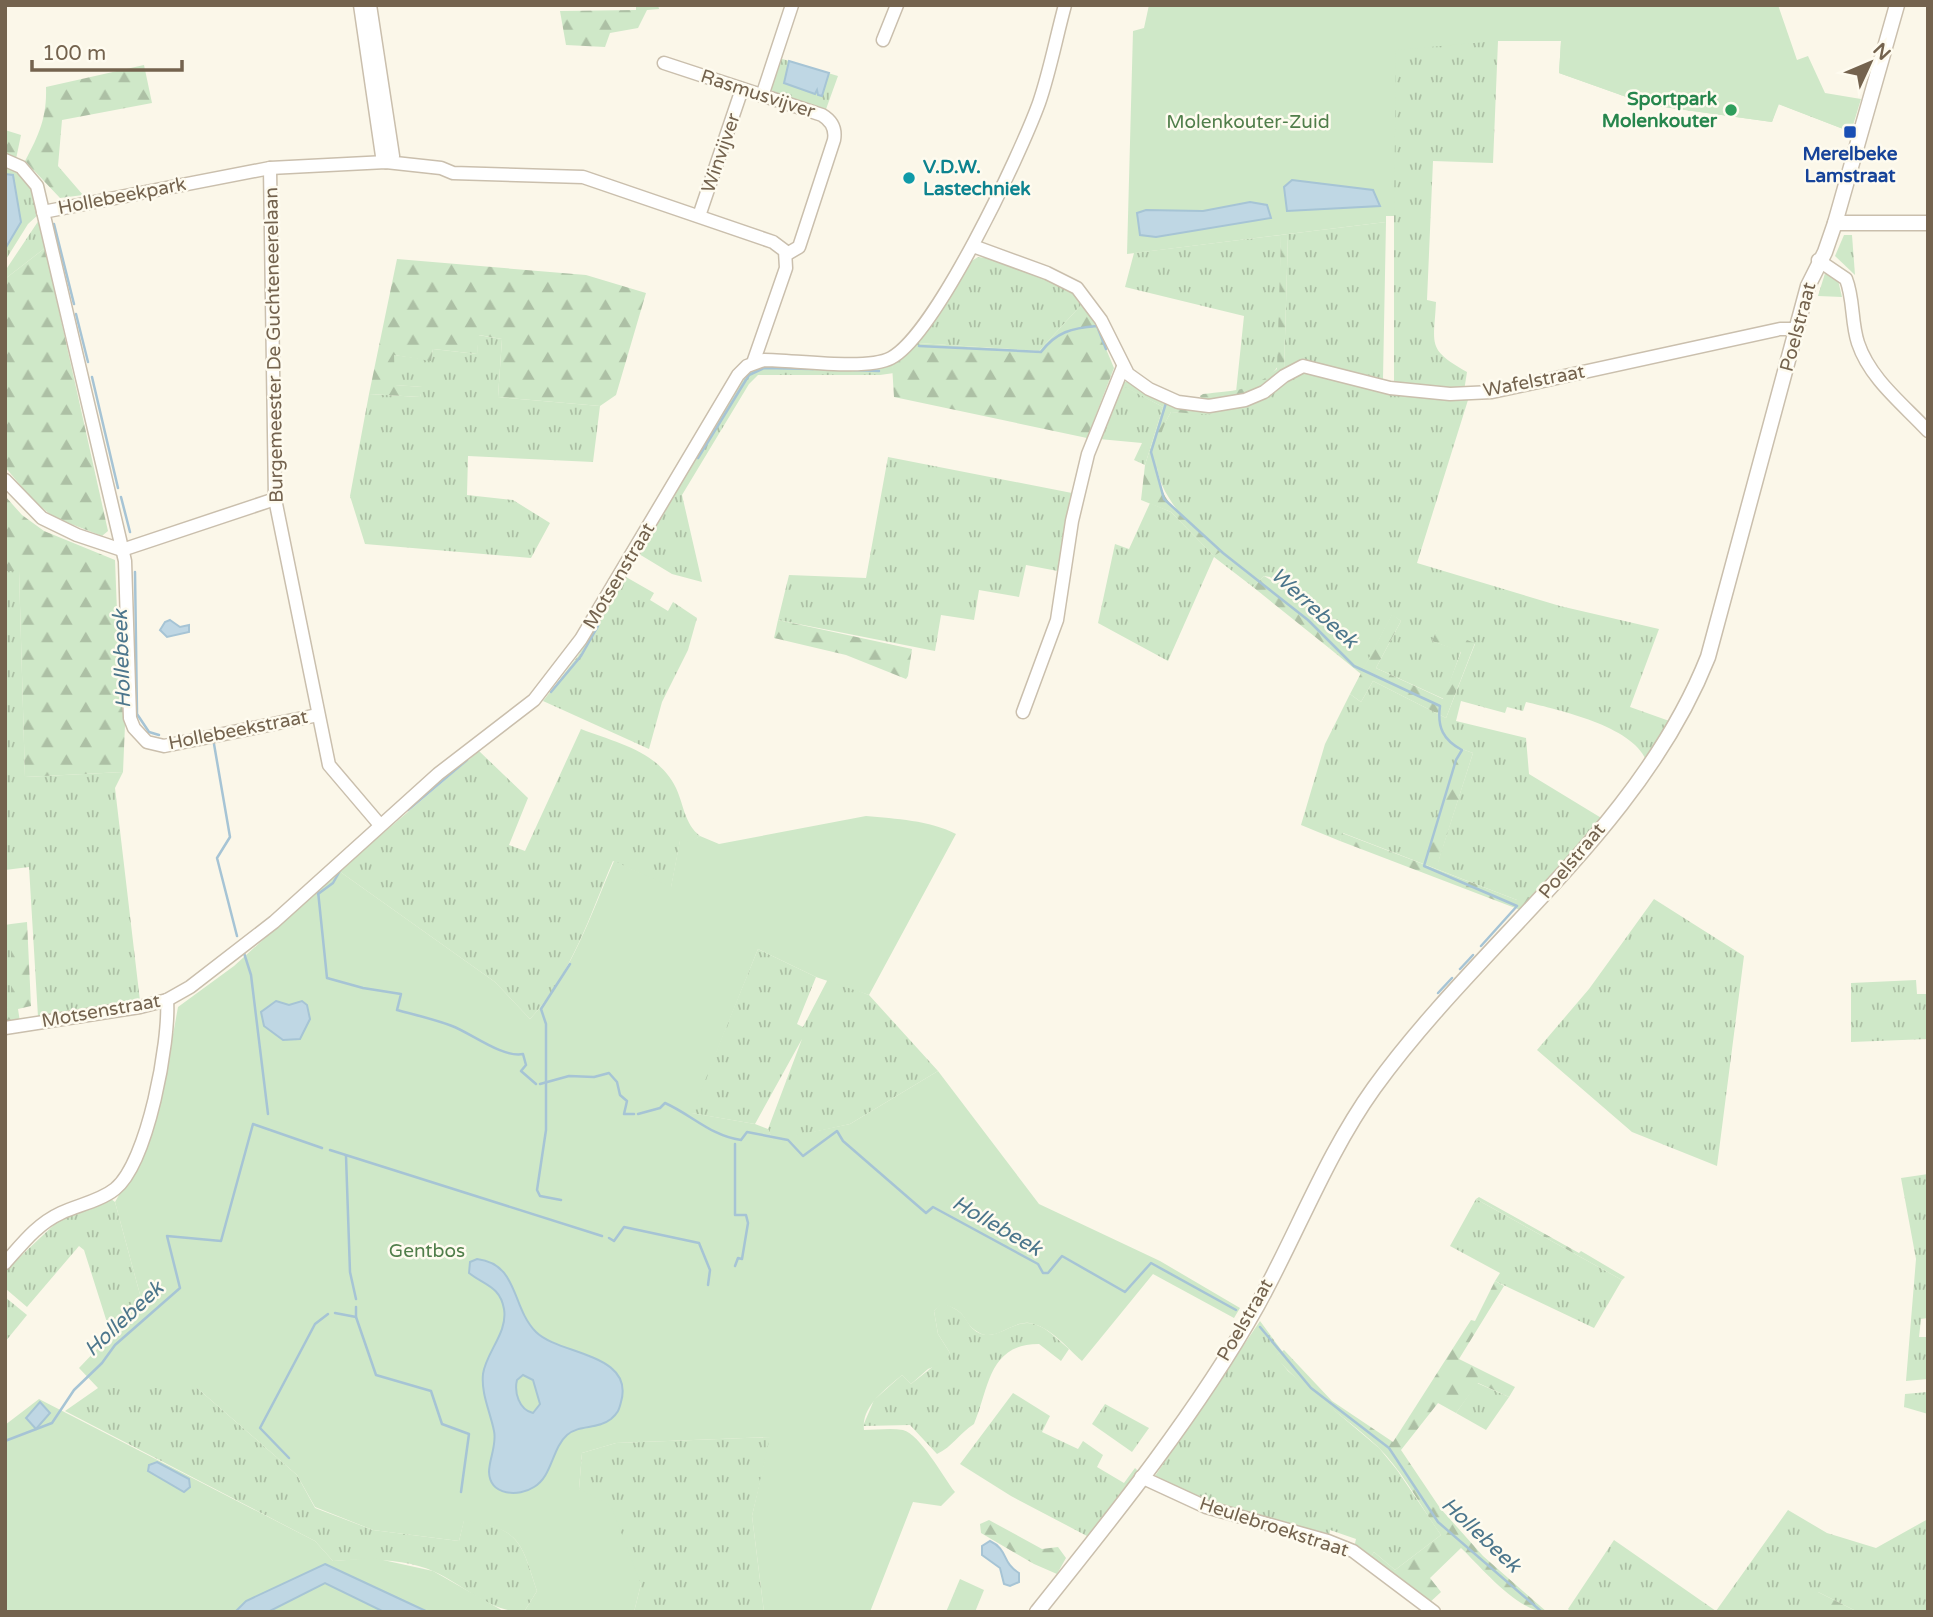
<svg xmlns="http://www.w3.org/2000/svg" width="1933" height="1617" font-family="'Varela Round',sans-serif">
  <style>
    .grass { fill: url(#grass-tufts); fill-rule: evenodd }
    .forest { fill: url(#forest-firs) }
    .green { fill: #cfe8c8 }
    .water { fill: #bfd7e4; stroke: #a6c4d5; stroke-width: 2; fill-rule: evenodd }
    .lines { fill: none; stroke-linecap: round; stroke-linejoin: round }
    .stream { stroke: #a6c4d5; stroke-width: 2.5 }
    .minor-casing { stroke: #cabfad; stroke-width: 15 }
    .tertiary-casing { stroke: #cabfad; stroke-width: 17 }
    .minor { stroke: #fff; stroke-width: 12 }
    .tertiary { stroke: #fff; stroke-width: 14 }
    .leisure-dot { fill: #2e9e5b; stroke: #fefbef; stroke-width: 2.5 }
    .transit-dot { fill: #1a4fb4; stroke: #fefbef; stroke-width: 2.5 }
    .culture-dot { fill: #0f9aa8; stroke: #fefbef; stroke-width: 2.5 }
    .labels { text-anchor: middle; dominant-baseline: central; stroke-width: 5; stroke-linejoin: round; paint-order: stroke }
    .street-label { font-size: 19px; fill: #74634e; stroke: #fefbef }
    .leisure-label { font-size: 19px; font-weight: bold; fill: #27864d; stroke: #fefbef; text-anchor: end }
    .park-label { font-size: 19px; fill: #507e4a; stroke: #fefbef }
    .transit-label { font-size: 19px; font-weight: bold; fill: #164399; stroke: #fefbef }
    .culture-label { font-size: 19px; font-weight: bold; fill: #0d838f; stroke: #fefbef; text-anchor: start }
    .water-label { font-size: 21px; font-style: italic; fill: #4c768c; stroke: #fefbef }
  </style>
  <defs>
    <pattern id="grass-tufts" width="24" height="20" patternUnits="userSpaceOnUse" patternTransform="scale(1.75)"><rect width="24" height="20" fill="#cfe8c8"/><path d="M3 7l-1-3M5 7V3M7 7l1-3M15 17l-1-3M17 17v-4M19 17l1-3" fill="none" stroke="#adc0a5"/></pattern>
    <pattern id="forest-firs" width="22" height="20" patternUnits="userSpaceOnUse" patternTransform="scale(1.75)"><rect width="22" height="20" fill="#cfe8c8"/><path d="M5 1l3.5 6h-7zM16 11l3.5 6h-7z" fill="#adc0a5"/></pattern>
  </defs>
  <rect width="100%" height="100%" fill="#fbf7e9"/>
  <g class="grass">
    <path d="M1369 5 1611 14 1851 132 1778 104 1772 122 1649 105 1559 73 1561 41H1498L1493 163 1433 161 1427 300 1436 302C1434 345 1426 349 1467 372L1464 391 1394 384V216H1389Z"/>
    <polygon points="779,58 789,61 784,83 815,93 817,89 820,96 828,73 838,76 825,112 774,94 770,86"/>
    <path d="M5 167C33 177 33 186 40 213L28 224 5 261V249L21 222 13 176 5 174Z"/>
    <polygon points="41,217 45,248 5,279 5,271"/>
    <polygon points="1386,222 1383,379 1317,363 1308,363 1284,371 1288,234"/>
    <path d="M1281 235 1279 363C1275 377 1253 386 1241 391L1236 392 1244 316 1125 287 1134 253Z"/>
    <polygon points="1844,235 1852,235 1855,275 1835,256"/>
    <path d="M978 257C1003 259 1068 283 1083 303L1039 351 918 343 970 262Z"/>
    <polygon points="1826,270 1838,280 1842,297 1818,296"/>
    <polygon points="478,335 502,339 498,397 600,406 593,462 468,456 467,495 513,500 550,523 531,558 365,544 350,496 369,394 420,397 422,387 394,385 394,355 431,360 433,349 477,354"/>
    <polygon points="892,365 894,373 880,375 758,375 749,384 682,495 702,582 672,574 639,554 734,393 750,371 763,366 877,369"/>
    <path d="M1305 371 1385 392 1468 400 1417 563 1560 606 1659 629 1630 707 1675 723 1646 760C1632 726 1559 710 1526 702L1523 711 1507 707 1505 713 1461 701 1456 721 1526 738 1529 774 1603 819 1533 900H1517L1343 833 1340 841 1301 825 1325 744 1350 694 1361 702 1373 681 1446 718 1475 644 1437 630 1432 641 1461 651 1444 699 1376 668 1401 621 1392 615 1361 674 1329 648 1335 640 1270 577 1264 576 1253 587 1214 557 1168 661 1098 623 1115 544 1129 549 1150 503 1171 512 1214 556C1178 507 1132 477 1171 412L1192 413 1263 398ZM1459 748 1473 753 1438 862Z"/>
    <polygon points="1124,382 1129,382 1126,387 1163,407 1145,465 1134,460 1142,443 1099,439"/>
    <polygon points="888,457 1072,493 1063,572 1026,565 1019,597 979,590 974,620 941,615 935,651 778,620 789,575 866,578"/>
    <polygon points="5,571 19,571 25,777 123,772 115,788 140,1001 38,1017 29,867 5,870"/>
    <polygon points="626,577 654,593 650,600 668,611 673,602 697,618 688,650 662,702 649,749 543,701 578,656"/>
    <path d="M581 729C617 743 658 751 676 788 684 805 684 823 700 836L689 843 680 841 671 888 613 861C590 915 571 976 530 1019L495 982 339 871 479 751 528 798 509 845 525 851Z"/>
    <polygon points="1654,899 1744,956 1717,1166 1632,1132 1537,1050 1589,989"/>
    <polygon points="11,924 11,1007 5,1008 5,925"/>
    <polygon points="758,949 816,977 797,1024 803,1027 828,979 869,995 938,1071 850,1124 773,1141 768,1129 802,1039 755,1124 691,1113"/>
    <polygon points="1916,980 1917,994 1926,994 1928,1039 1851,1042 1851,983"/>
    <polygon points="1928,1174 1928,1318 1921,1319 1919,1337 1928,1337 1928,1379 1906,1381 1916,1259 1901,1178"/>
    <polygon points="111,1199 115,1202 142,1302 111,1335 84,1250 79,1246 27,1307 6,1289 6,1270 58,1221"/>
    <polygon points="1476,1199 1622,1280 1594,1328 1495,1281 1500,1273 1450,1246"/>
    <polygon points="5,1297 27,1315 5,1342"/>
    <path d="M941 1303C971 1312 963 1325 979 1333 995 1341 1010 1323 1027 1323 1043 1323 1057 1339 1069 1349L1061 1361 1039 1344C988 1344 989 1389 974 1424 960 1433 952 1447 937 1454L910 1425 863 1426 874 1400 902 1375 911 1384 950 1353 938 1334 934 1311Z"/>
    <polygon points="1260,1321 1282,1351 1276,1356 1288,1371 1379,1448 1397,1470 1441,1535 1395,1570 1374,1552 1370,1558 1354,1548 1356,1539 1330,1530 1329,1538 1233,1514 1153,1479"/>
    <polygon points="1477,1383 1509,1397 1486,1430 1456,1413"/>
    <path d="M153 1387 197 1388 297 1475 315 1508 373 1530 459 1541 464 1520C520 1528 521 1541 537 1591L524 1612C490 1612 465 1586 435 1572 404 1558 366 1559 333 1561L315 1541 65 1411 98 1388Z"/>
    <polygon points="1928,1392 1928,1414 1904,1407 1905,1394"/>
    <polygon points="1013,1393 1050,1416 1042,1432 1078,1449 1083,1441 1103,1455 1097,1467 1124,1483 1135,1468 1139,1472 1087,1536 1011,1496 960,1464"/>
    <polygon points="1105,1404 1149,1428 1132,1452 1092,1424"/>
    <polygon points="771,1437 752,1516 764,1612 634,1612 641,1584 579,1489 582,1453 616,1443"/>
    <polygon points="1788,1510 1827,1533 1876,1548 1928,1519 1928,1612 1858,1612 1818,1592 1824,1612 1571,1612 1568,1609 1614,1540 1716,1611"/>
  </g>
  <g class="forest">
    <polygon points="636,5 658,5 659,9 647,10 638,28 610,33 605,47 566,45 560,11 636,10"/>
    <path d="M144 65 152 103 62 120 58 166 83 195 60 198 25 161C39 135 47 117 46 87Z"/>
    <polygon points="5,130 21,135 16,159 5,156"/>
    <path d="M1288 234 1284 371C1256 391 1239 403 1202 400L1200 396 1203 394C1237 390 1249 392 1277 369L1281 235Z"/>
    <polygon points="45,248 108,531 102,536 53,517 31,498 5,467 5,279"/>
    <polygon points="397,259 586,275 646,293 616,395 600,406 498,397 502,339 479,335 477,354 433,349 431,361 394,355 395,385 423,387 420,397 369,394"/>
    <polygon points="1083,303 1094,320 1114,368 1087,438 894,397 892,365 918,343 1039,351"/>
    <path d="M1129 382 1214 409V415L1171 412C1155 438 1149 480 1172 506 1187 522 1205 534 1220 552L1214 556 1171 512 1141 500 1145 465 1163 407 1125 387Z"/>
    <polygon points="5,496 22,515 44,531 115,560 120,689 125,725 123,772 25,777 19,571 5,571"/>
    <polygon points="1264,576 1279,585 1336,640 1329,648 1253,587"/>
    <polygon points="1392,614 1401,621 1376,668 1443,699 1461,652 1432,641 1437,629 1475,643 1446,718 1373,681 1361,702 1350,694"/>
    <polygon points="778,620 912,649 908,676 906,679 846,655 774,638"/>
    <polygon points="1459,748 1473,753 1438,863 1422,857"/>
    <polygon points="1342,833 1517,900 1524,894 1533,900 1523,911 1340,841"/>
    <polygon points="27,922 31,1006 18,1009 20,1022 5,1025 5,1008 11,1006 11,924"/>
    <polygon points="1479,1197 1579,1253 1581,1251 1625,1277 1622,1280 1476,1199"/>
    <path d="M1495 1281 1504 1286 1459 1359 1515 1387 1509 1397 1478 1383 1456 1413 1438 1403 1401 1450 1440 1508 1483 1556 1547 1612C1518 1612 1482 1568 1461 1548L1430 1578 1441 1592 1428 1604 1370 1558 1374 1552 1395 1570 1441 1535C1420 1506 1403 1471 1377 1446 1344 1415 1305 1392 1275 1356L1284 1350 1332 1401 1393 1442 1471 1320 1475 1321Z"/>
    <polygon points="989,1520 1042,1549 1058,1547 1066,1558 1057,1574 1034,1564 981,1533 980,1524"/>
    <polygon points="1818,1592 1858,1612 1824,1612 1814,1602 1812,1596"/>
  </g>
  <g class="green">
    <polygon points="1149,5 1778,5 1797,60 1808,56 1825,93 1861,99 1851,132 1779,104 1772,122 1649,105 1559,73 1561,41 1497,41 1396,50 1394,216 1386,216 1386,222 1127,254 1133,31 1144,28"/>
    <path d="M866 816C896 819 929 820 956 834L869 995 816 977 758 949 692 1113 755 1124 768 1129 773 1140 850 1124 938 1071 1039 1204 1160 1261 1240 1308 1234 1318 1153 1274 1082 1361C1067 1348 1050 1326 1029 1323 1012 1321 994 1343 978 1332 960 1321 970 1311 941 1304L934 1311 938 1334 950 1353 946 1362 928 1369 911 1384 902 1375C886 1389 861 1406 864 1430 876 1430 890 1428 903 1430 920 1434 943 1477 955 1492L941 1506 913 1502 870 1612H764L752 1516 770 1437 616 1443 582 1453 579 1489 611 1506 641 1584 634 1612H524L537 1591C521 1541 520 1528 464 1521L459 1541 373 1530 315 1507 297 1475 197 1388H98L79 1368 142 1302 115 1202C157 1133 164 1084 178 1007L234 966 339 871 495 982 530 1019C571 976 591 914 614 861L671 887 680 840 689 842 700 836 719 844Z"/>
    <polygon points="39,1399 315,1541 333,1561 374,1558 433,1571 505,1612 5,1612 5,1425"/>
    <polygon points="960,1579 984,1590 975,1612 946,1612"/>
  </g>
  <g class="water">
    <polygon points="789,61 829,73 822,96 818,95 817,90 815,94 784,83"/>
    <polygon points="5,174 13,175 21,222 5,249"/>
    <polygon points="1292,180 1373,190 1380,206 1287,211 1284,187"/>
    <polygon points="1250,202 1267,205 1271,218 1156,237 1140,235 1137,213 1146,210 1203,211"/>
    <polygon points="170,620 180,627 189,625 189,632 167,637 160,630 165,622"/>
    <polygon points="276,1001 289,1005 302,1001 307,1005 310,1019 300,1039 283,1040 264,1026 261,1012"/>
    <path d="M477 1259C519 1264 511 1307 536 1332 559 1355 635 1353 621 1402 619 1410 618 1413 611 1419 597 1430 580 1424 567 1435 552 1448 552 1477 534 1487 519 1497 490 1496 489 1472 489 1459 497 1445 494 1431 490 1411 481 1394 483 1374 486 1352 508 1333 504 1309 500 1286 484 1285 469 1273L470 1262ZM523 1375 533 1380 540 1404 533 1413C519 1410 514 1392 517 1380Z"/>
    <polygon points="40,1402 50,1413 36,1429 26,1418"/>
    <polygon points="157,1462 189,1479 190,1487 184,1492 148,1471 149,1465"/>
    <path d="M990 1541C1009 1550 1001 1562 1019 1573V1582L1010 1586 1004 1584 1000 1568 982 1555V1546Z"/>
    <polygon points="325,1564 428,1612 384,1612 325,1583 268,1612 235,1612 246,1601"/>
  </g>
  <g class="lines">
    <g class="stream">
      <polyline points="54,224 74,304"/>
      <polyline points="76,314 88,362"/>
      <path d="M919 346 1041 352C1056 332 1072 328 1097 326L1106 349"/>
      <polyline points="854,370 879,371"/>
      <polyline points="92,377 118,488"/>
      <path d="M1166 403 1151 452 1164 499 1223 553 1308 620 1354 666 1440 706C1437 727 1443 740 1462 750L1456 760 1424 866 1517 906 1481 946"/>
      <polyline points="698,458 749,375 764,368 813,369"/>
      <polyline points="121,497 130,532"/>
      <polyline points="135,572 137,714 149,732 159,735"/>
      <polyline points="551,692 581,656 598,626"/>
      <polyline points="214,744 230,837 217,858 237,936"/>
      <polyline points="408,810 467,760"/>
      <path d="M318 891 327 978 363 988 401 994 397 1010C415 1015 434 1019 452 1026 471 1033 502 1058 523 1054L526 1065 521 1071 536 1084"/>
      <polyline points="318,894 333,883 341,869"/>
      <polyline points="244,953 251,975 268,1114"/>
      <polyline points="1460,969 1473,955"/>
      <polyline points="1438,993 1452,978"/>
      <polyline points="540,1084 569,1076 594,1077 609,1073 617,1082 620,1095 627,1101 624,1114 634,1114"/>
      <path d="M638 1114 660 1108 665 1103C692 1115 711 1136 741 1140L747 1132 788 1140 803 1156 837 1131 843 1141 926 1213 933 1207 1038 1264 1043 1273H1048L1062 1256 1125 1292 1151 1263 1236 1310"/>
      <polyline points="735,1144 735,1215 746,1215 748,1223 742,1259 738,1258 735,1266"/>
      <polyline points="330,1150 602,1236"/>
      <polyline points="346,1156 350,1272 356,1299"/>
      <polyline points="561,1200 540,1196 537,1190 546,1130 546,1024 541,1009 570,964"/>
      <polyline points="609,1238 614,1241 624,1227 699,1243 710,1270 708,1285"/>
      <polyline points="356,1307 356,1317 376,1375 431,1391 442,1424 469,1434 461,1492"/>
      <polyline points="335,1313 356,1317"/>
      <polyline points="1260,1327 1311,1388 1389,1448 1438,1522 1542,1612"/>
      <polyline points="5,1441 52,1423 74,1390 102,1363 115,1345 180,1288 167,1236 221,1241 253,1124 322,1148"/>
      <polyline points="289,1458 260,1428 315,1324 328,1314"/>
    </g>
    <g class="minor-casing">
      <g id="minor">
        <polyline points="360,5 382,156 386,162"/>
        <polyline points="370,5 393,156 386,162"/>
        <polyline points="883,40 897,5"/>
        <path d="M664 63 822 115C832 121 836 129 834 140L799 247 787 254"/>
        <polyline points="762,96 792,5"/>
        <polyline points="5,160 21,167 37,186 125,561 130,718 134,728 147,742 164,746 318,715"/>
        <polyline points="270,168 275,499 329,765 380,825"/>
        <polyline points="43,212 270,168 386,162 441,168 453,173 583,177 773,242 785,251 786,268 753,363"/>
        <polyline points="699,216 742,89"/>
        <polyline points="973,246 1047,273 1077,288 1101,320 1128,374 1149,389 1178,402 1209,406 1245,400 1264,392 1284,376 1303,366 1390,388 1450,394 1492,392 1780,329 1797,329"/>
        <path d="M1818 260 1846 279C1854 299 1851 322 1858 343 1870 379 1903 404 1928 431"/>
        <polyline points="5,480 42,518 77,535 122,550 275,499"/>
        <polyline points="1023,712 1057,620 1072,521 1088,454 1123,367"/>
        <path d="M5 1028 140 1007 167 1000 190 987 274 922 438 774 534 700 581 639 738 375 747 366 764 360C794 360 867 371 891 358 936 334 1020 155 1039 103 1050 71 1056 38 1065 5"/>
        <path d="M5 1263C22 1244 37 1224 61 1213 78 1205 100 1201 115 1189 148 1162 170 1041 167 1000"/>
        <polyline points="1141,1477 1206,1507 1328,1541 1353,1551 1434,1612"/>
      </g>
    </g>
    <g class="tertiary-casing">
      <g id="tertiary">
        <polyline points="1835,223 1928,223"/>
        <path d="M1037 1612C1114 1516 1197 1413 1257 1306 1297 1234 1326 1155 1374 1088 1480 941 1640 829 1708 657L1808 286 1825 252 1835 223 1897 5"/>
      </g>
    </g>
    <use href="#minor" class="minor"/>
    <use href="#tertiary" class="tertiary"/>
  </g>
  <circle class="leisure-dot" cx="1731" cy="110" r="7"/>
  <rect class="transit-dot" x="1843" y="125" width="14" height="14" rx="3.5"/>
  <circle class="culture-dot" cx="909" cy="178" r="7"/>
  <g class="labels">
    <g class="street-label">
      <text transform="translate(758 94) rotate(18)">Rasmusvijver</text>
      <text transform="translate(721 153) rotate(-71)">Winvijver</text>
      <text transform="translate(122 196) rotate(-11)">Hollebeekpark</text>
      <text transform="translate(1798 327) rotate(-75)">Poelstraat</text>
      <text transform="translate(274 345) rotate(-91)">Burgemeester De Guchteneerelaan</text>
      <text transform="translate(1534 381) rotate(-11)">Wafelstraat</text>
      <text transform="translate(619 576) rotate(-59)">Motsenstraat</text>
      <text transform="translate(238 730) rotate(-11)">Hollebeekstraat</text>
      <text transform="translate(1572 861) rotate(-50)">Poelstraat</text>
      <text transform="translate(101 1011) rotate(-10)">Motsenstraat</text>
      <text transform="translate(1245 1320) rotate(-60)">Poelstraat</text>
      <text transform="translate(1274 1527) rotate(18)">Heulebroekstraat</text>
    </g>
    <g class="leisure-label">
      <text x="1717" y="99">Sportpark<tspan x="1717" dy="22">Molenkouter</tspan></text>
    </g>
    <g class="park-label">
      <text x="1248" y="122">Molenkouter-Zuid</text>
      <text x="427" y="1251">Gentbos</text>
    </g>
    <g class="transit-label">
      <text x="1850" y="154">Merelbeke<tspan x="1850" dy="22">Lamstraat</tspan></text>
    </g>
    <g class="culture-label">
      <text x="923" y="167">V.D.W.<tspan x="923" dy="22">Lastechniek</tspan></text>
    </g>
    <g class="water-label">
      <text transform="translate(1314 608) rotate(42)">Werrebeek</text>
      <text transform="translate(122 659) rotate(-92)">Hollebeek</text>
      <text transform="translate(997 1226) rotate(30)">Hollebeek</text>
      <text transform="translate(124 1319) rotate(-43)">Hollebeek</text>
      <text transform="translate(1481 1535) rotate(43)">Hollebeek</text>
    </g>
  </g>
  <rect width="1933" height="1617" fill="none" stroke="#74634e" stroke-width="14"/>
  <g transform="translate(1870 63) rotate(46)" stroke="#fefbef" stroke-width="5" paint-order="stroke">
  <path d="M0-5L12 26L0 18L-12 26Z" fill="#74634e"/>
  <text y="-10" font-size="19" font-weight="bold" text-anchor="middle" fill="#74634e">N</text>
  </g>
  <path d="M32 60v10h150v-10" fill="none" stroke="#74634e" stroke-width="3.5"/>
  <text x="42" y="60" font-size="21" fill="#74634e" stroke="#fefbef" stroke-width="5" paint-order="stroke">100 m</text>
</svg>
